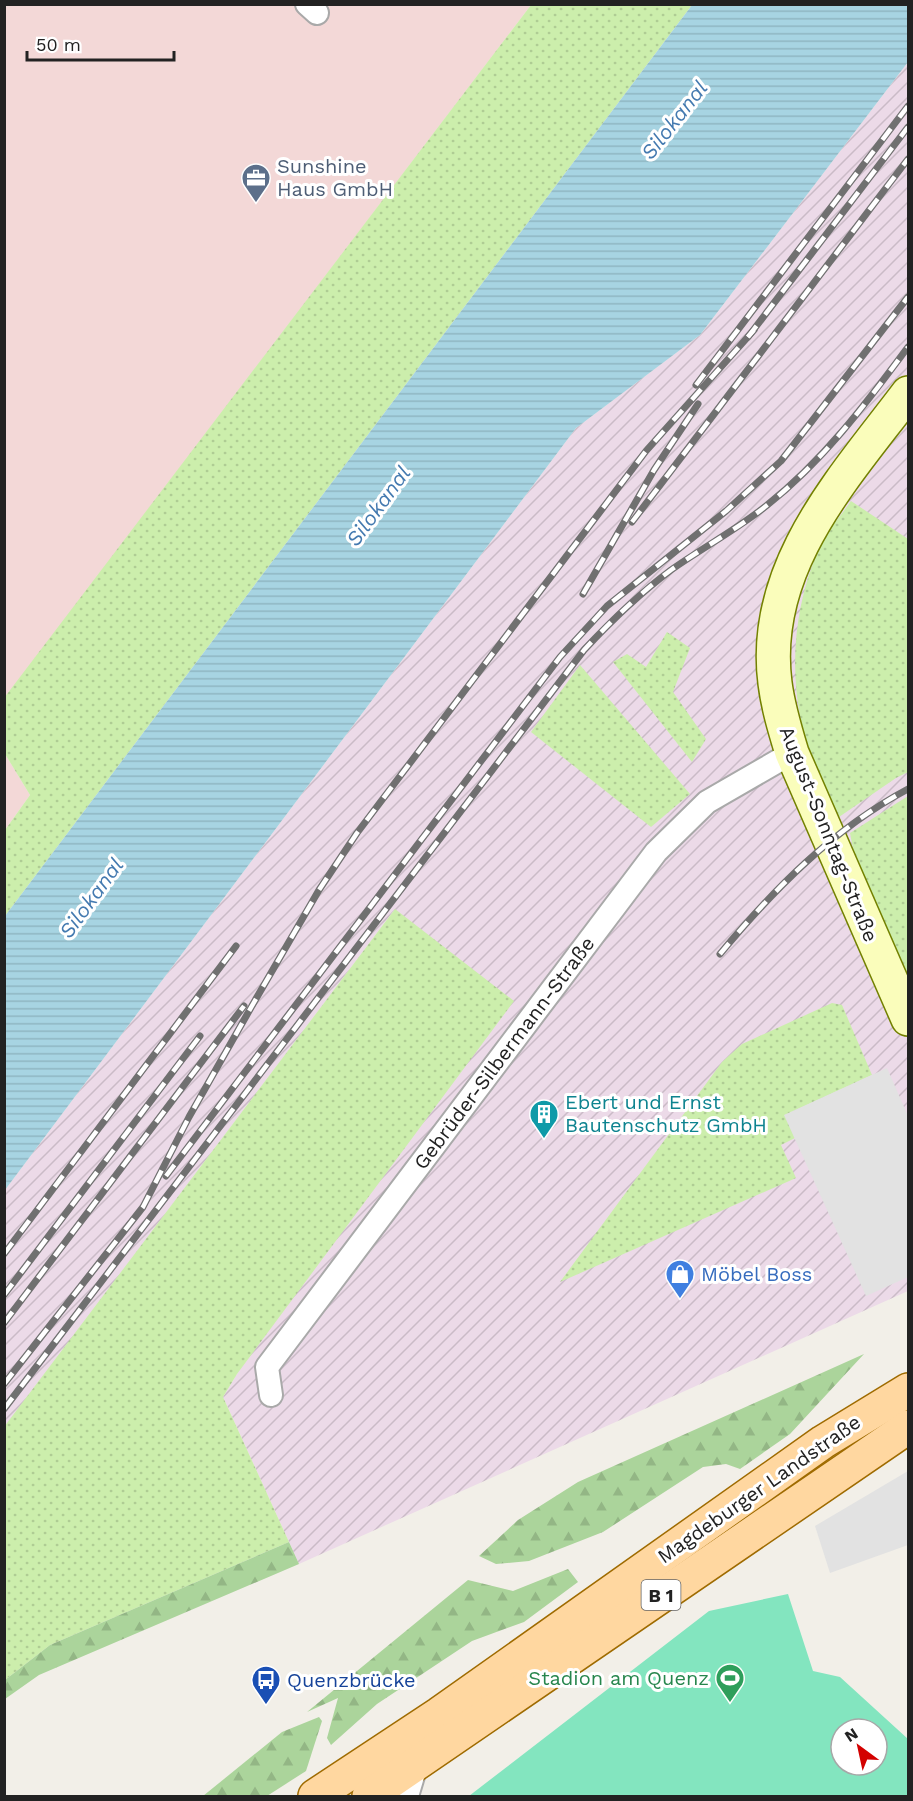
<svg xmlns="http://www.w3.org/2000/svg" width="913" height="1801" font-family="'Work Sans',sans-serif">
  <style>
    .commercial { fill: #f3d8d7 }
    .industrial { fill: url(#industrial-furrows) }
    .grass { fill: url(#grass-dots) }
    .forest { fill: url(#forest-firs) }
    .pitch { fill: #83e5bf; fill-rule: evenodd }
    .parking { fill: #e2e2e2 }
    .water { fill: url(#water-rules) }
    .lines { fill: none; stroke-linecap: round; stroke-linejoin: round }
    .street-casing { stroke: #a9a9a9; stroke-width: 26 }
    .secondary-casing { stroke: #738100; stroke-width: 36 }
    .primary-casing { stroke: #9f6b00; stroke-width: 36 }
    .street { stroke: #fff; stroke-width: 22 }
    .secondary { stroke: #fafdbb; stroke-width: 33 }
    .primary { stroke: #ffd7a0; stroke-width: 33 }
    .rail-casing { stroke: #707070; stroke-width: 7 }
    .rail { stroke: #fff; stroke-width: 4.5; stroke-dasharray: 14; stroke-linecap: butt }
    .labels { text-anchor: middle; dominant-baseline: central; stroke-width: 6; stroke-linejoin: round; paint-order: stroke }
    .shield { fill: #fff; stroke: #646464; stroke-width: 1.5 }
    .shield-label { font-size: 18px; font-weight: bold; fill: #222 }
    .service-label { font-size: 20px; fill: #4e5e75; stroke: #fff; text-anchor: start }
    .street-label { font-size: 20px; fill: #222; stroke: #fff }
    .culture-label { font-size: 20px; fill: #0d838f; stroke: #fff; text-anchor: start }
    .shop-label { font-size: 20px; fill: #366cbe; stroke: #fff; text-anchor: start }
    .leisure-label { font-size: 20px; fill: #27864d; stroke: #fff; text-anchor: end }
    .transit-label { font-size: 20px; fill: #164399; stroke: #fff; text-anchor: start }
    .water-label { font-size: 21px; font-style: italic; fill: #447ab0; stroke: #fff }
  </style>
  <defs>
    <pattern id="industrial-furrows" width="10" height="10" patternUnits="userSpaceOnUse" patternTransform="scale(1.5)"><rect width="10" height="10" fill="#ecdae8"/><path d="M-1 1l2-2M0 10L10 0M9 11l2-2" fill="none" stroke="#cabbc7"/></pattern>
    <pattern id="grass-dots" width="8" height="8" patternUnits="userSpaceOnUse" patternTransform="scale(1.5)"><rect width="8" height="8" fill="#cceeac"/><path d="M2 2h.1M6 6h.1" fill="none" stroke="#afcc94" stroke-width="1.8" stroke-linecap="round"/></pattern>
    <pattern id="forest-firs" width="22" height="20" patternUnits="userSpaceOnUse" patternTransform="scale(1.5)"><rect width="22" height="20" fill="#abd49b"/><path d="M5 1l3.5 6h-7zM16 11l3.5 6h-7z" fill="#93b685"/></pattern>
    <pattern id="water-rules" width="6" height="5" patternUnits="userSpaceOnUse" patternTransform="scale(1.5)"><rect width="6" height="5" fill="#a7d4e2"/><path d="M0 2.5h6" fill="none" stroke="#8fb6c2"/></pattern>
  </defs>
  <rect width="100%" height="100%" fill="#f2efe8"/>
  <g class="commercial">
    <polygon points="5,5 531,5 5,698"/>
    <polygon points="5,754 30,795 5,830"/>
  </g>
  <polygon class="industrial" points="908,62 908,1291 299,1564 223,1397 237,1374 395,909 5,1427 5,1190 576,428 700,335"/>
  <g class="grass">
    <polygon points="531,5 692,5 5,916 5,830 30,795 5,754 4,698"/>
    <path d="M851 501 908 539V772L896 778 839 817C831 800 822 784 815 767 787 698 789 618 818 551 825 533 840 517 851 501Z"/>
    <polygon points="667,632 690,648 673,692 706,739 692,762 613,662 627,654 646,667"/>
    <polygon points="580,665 690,794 651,827 531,732"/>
    <polygon points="908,796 908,976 854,854 850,833"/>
    <polygon points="395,909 514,1001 237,1374 223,1397 289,1542 50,1645 5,1680 4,1427"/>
    <polygon points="832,1003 842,1005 872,1075 785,1115 795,1138 781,1145 796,1178 560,1282 722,1062 742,1044"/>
  </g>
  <g class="forest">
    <polygon points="864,1354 790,1434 740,1469 726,1464 703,1467 603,1532 529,1561 496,1564 479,1556 518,1520 578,1482"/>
    <polygon points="289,1542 299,1564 39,1675 5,1699 5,1680 50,1645"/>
    <polygon points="568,1569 578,1582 524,1622 472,1641 377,1704 331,1745 327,1738 338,1698 307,1712 468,1580 513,1591"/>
    <polygon points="319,1717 322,1721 306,1771 267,1796 203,1796 282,1732"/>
  </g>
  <path class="pitch" d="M788 1594 813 1671 840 1677 908 1739V1796H469L709 1611ZM841 1729H877V1765H841Z"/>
  <g class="parking">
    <polygon points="887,1068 908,1116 908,1277 866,1296 784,1115"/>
    <polygon points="908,1471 908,1545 830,1573 815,1526"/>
  </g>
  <polygon class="water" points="692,5 908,5 908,62 700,335 576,428 5,1190 5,916"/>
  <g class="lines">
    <g class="street-casing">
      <g id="street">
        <polyline points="307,4 317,13"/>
        <polyline points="271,1395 267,1367 656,852 707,802 792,753"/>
        <polyline points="407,1796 416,1766"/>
      </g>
    </g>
    <g class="secondary-casing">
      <path id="secondary" d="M908 393C844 478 760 567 775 683 778 707 785 730 792 753L908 1019"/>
    </g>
    <g class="primary-casing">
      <g id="primary">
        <polyline points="315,1796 439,1714 823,1442 908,1390"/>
        <polyline points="369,1796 908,1427"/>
      </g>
    </g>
    <use href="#street" class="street"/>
    <use href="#secondary" class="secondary"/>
    <use href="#primary" class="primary"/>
    <g class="rail-casing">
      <g id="rail">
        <polyline points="748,337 908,127"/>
        <polyline points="696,385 908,106"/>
        <polyline points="632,522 908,159"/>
        <polyline points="583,594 654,470 698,404"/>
        <path d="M720 954C774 889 833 829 908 789"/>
        <polyline points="166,1176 560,657 607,606 726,511 781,461 908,297"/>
        <polyline points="4,1254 236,946"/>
        <polyline points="4,1295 200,1036"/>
        <polyline points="4,1323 244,1006"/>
        <polyline points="4,1384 143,1207 189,1117 257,997 319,890 357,833 646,451 754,330"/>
        <path d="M4 1409 584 650C611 621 639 594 671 570 702 548 736 530 766 506 823 461 865 405 908 347"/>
      </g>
    </g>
    <use href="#rail" class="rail"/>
  </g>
  <defs>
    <g id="office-pin" transform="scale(1.5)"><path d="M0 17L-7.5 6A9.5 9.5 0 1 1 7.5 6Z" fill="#5c6f8a" stroke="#fff"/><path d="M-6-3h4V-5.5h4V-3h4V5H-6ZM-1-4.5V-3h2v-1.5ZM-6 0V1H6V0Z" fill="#fff"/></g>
    <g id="building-pin" transform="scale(1.5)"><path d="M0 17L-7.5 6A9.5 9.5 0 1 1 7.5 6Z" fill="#0f9aa8" stroke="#fff"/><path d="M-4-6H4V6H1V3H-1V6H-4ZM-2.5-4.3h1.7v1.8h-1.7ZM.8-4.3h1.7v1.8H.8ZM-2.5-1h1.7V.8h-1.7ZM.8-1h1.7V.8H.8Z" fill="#fff"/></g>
    <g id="shop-pin" transform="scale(1.5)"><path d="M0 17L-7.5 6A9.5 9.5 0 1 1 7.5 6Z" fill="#3f7fe0" stroke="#fff"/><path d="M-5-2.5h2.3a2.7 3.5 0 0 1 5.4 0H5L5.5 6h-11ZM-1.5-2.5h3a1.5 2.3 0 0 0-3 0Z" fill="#fff"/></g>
    <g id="stadium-pin" transform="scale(1.5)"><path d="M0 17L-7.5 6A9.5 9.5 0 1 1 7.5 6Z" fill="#2e9e5b" stroke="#fff"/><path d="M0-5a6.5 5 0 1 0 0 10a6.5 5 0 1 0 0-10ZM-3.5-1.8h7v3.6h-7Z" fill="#fff"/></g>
    <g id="bus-pin" transform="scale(1.5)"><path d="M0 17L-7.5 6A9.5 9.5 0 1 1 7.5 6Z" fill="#1a4fb4" stroke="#fff"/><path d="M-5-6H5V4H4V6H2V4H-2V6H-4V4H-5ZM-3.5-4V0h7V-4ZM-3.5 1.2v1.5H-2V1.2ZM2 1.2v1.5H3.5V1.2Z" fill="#fff"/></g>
  </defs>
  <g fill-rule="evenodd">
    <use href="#office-pin" x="256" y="178"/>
    <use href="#building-pin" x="544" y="1114"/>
    <use href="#shop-pin" x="680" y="1274"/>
    <use href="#stadium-pin" x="730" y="1678"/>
    <use href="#bus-pin" x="266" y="1680"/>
  </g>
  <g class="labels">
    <rect class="shield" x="641.5" y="1580" width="39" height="30" rx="4.5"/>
    <g class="shield-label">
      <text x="661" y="1595">B 1</text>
    </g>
    <g class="service-label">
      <text x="277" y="166">Sunshine<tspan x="277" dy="23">Haus GmbH</tspan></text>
    </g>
    <g class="street-label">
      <text transform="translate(829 834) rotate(68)">August-Sonntag-Straße</text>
      <text transform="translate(504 1053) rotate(-53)">Gebrüder-Silbermann-Straße</text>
      <text transform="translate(759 1489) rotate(-35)">Magdeburger Landstraße</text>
    </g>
    <g class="culture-label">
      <text x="565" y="1102">Ebert und Ernst<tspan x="565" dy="23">Bautenschutz GmbH</tspan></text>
    </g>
    <g class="shop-label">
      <text x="701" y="1274">Möbel Boss</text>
    </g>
    <g class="leisure-label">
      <text x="709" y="1678">Stadion am Quenz</text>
    </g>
    <g class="transit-label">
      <text x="287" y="1680">Quenzbrücke</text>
    </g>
    <g class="water-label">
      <text transform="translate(674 120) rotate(-52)">Silokanal</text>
      <text transform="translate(378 506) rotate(-54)">Silokanal</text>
      <text transform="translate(91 898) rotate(-54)">Silokanal</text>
    </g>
  </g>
  <rect width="913" height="1801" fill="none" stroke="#222222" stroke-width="12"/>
  <g transform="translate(859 1747) rotate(327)"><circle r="28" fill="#ffffff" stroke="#a7a7a7" stroke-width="1.5"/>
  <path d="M0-4.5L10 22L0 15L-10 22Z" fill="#d30100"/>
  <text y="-9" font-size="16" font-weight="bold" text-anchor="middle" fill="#222222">N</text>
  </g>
  <path d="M27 51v9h147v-9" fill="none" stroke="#222222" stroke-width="3"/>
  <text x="36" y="51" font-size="18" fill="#222222" stroke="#ffffff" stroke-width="4.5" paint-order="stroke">50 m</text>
</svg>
